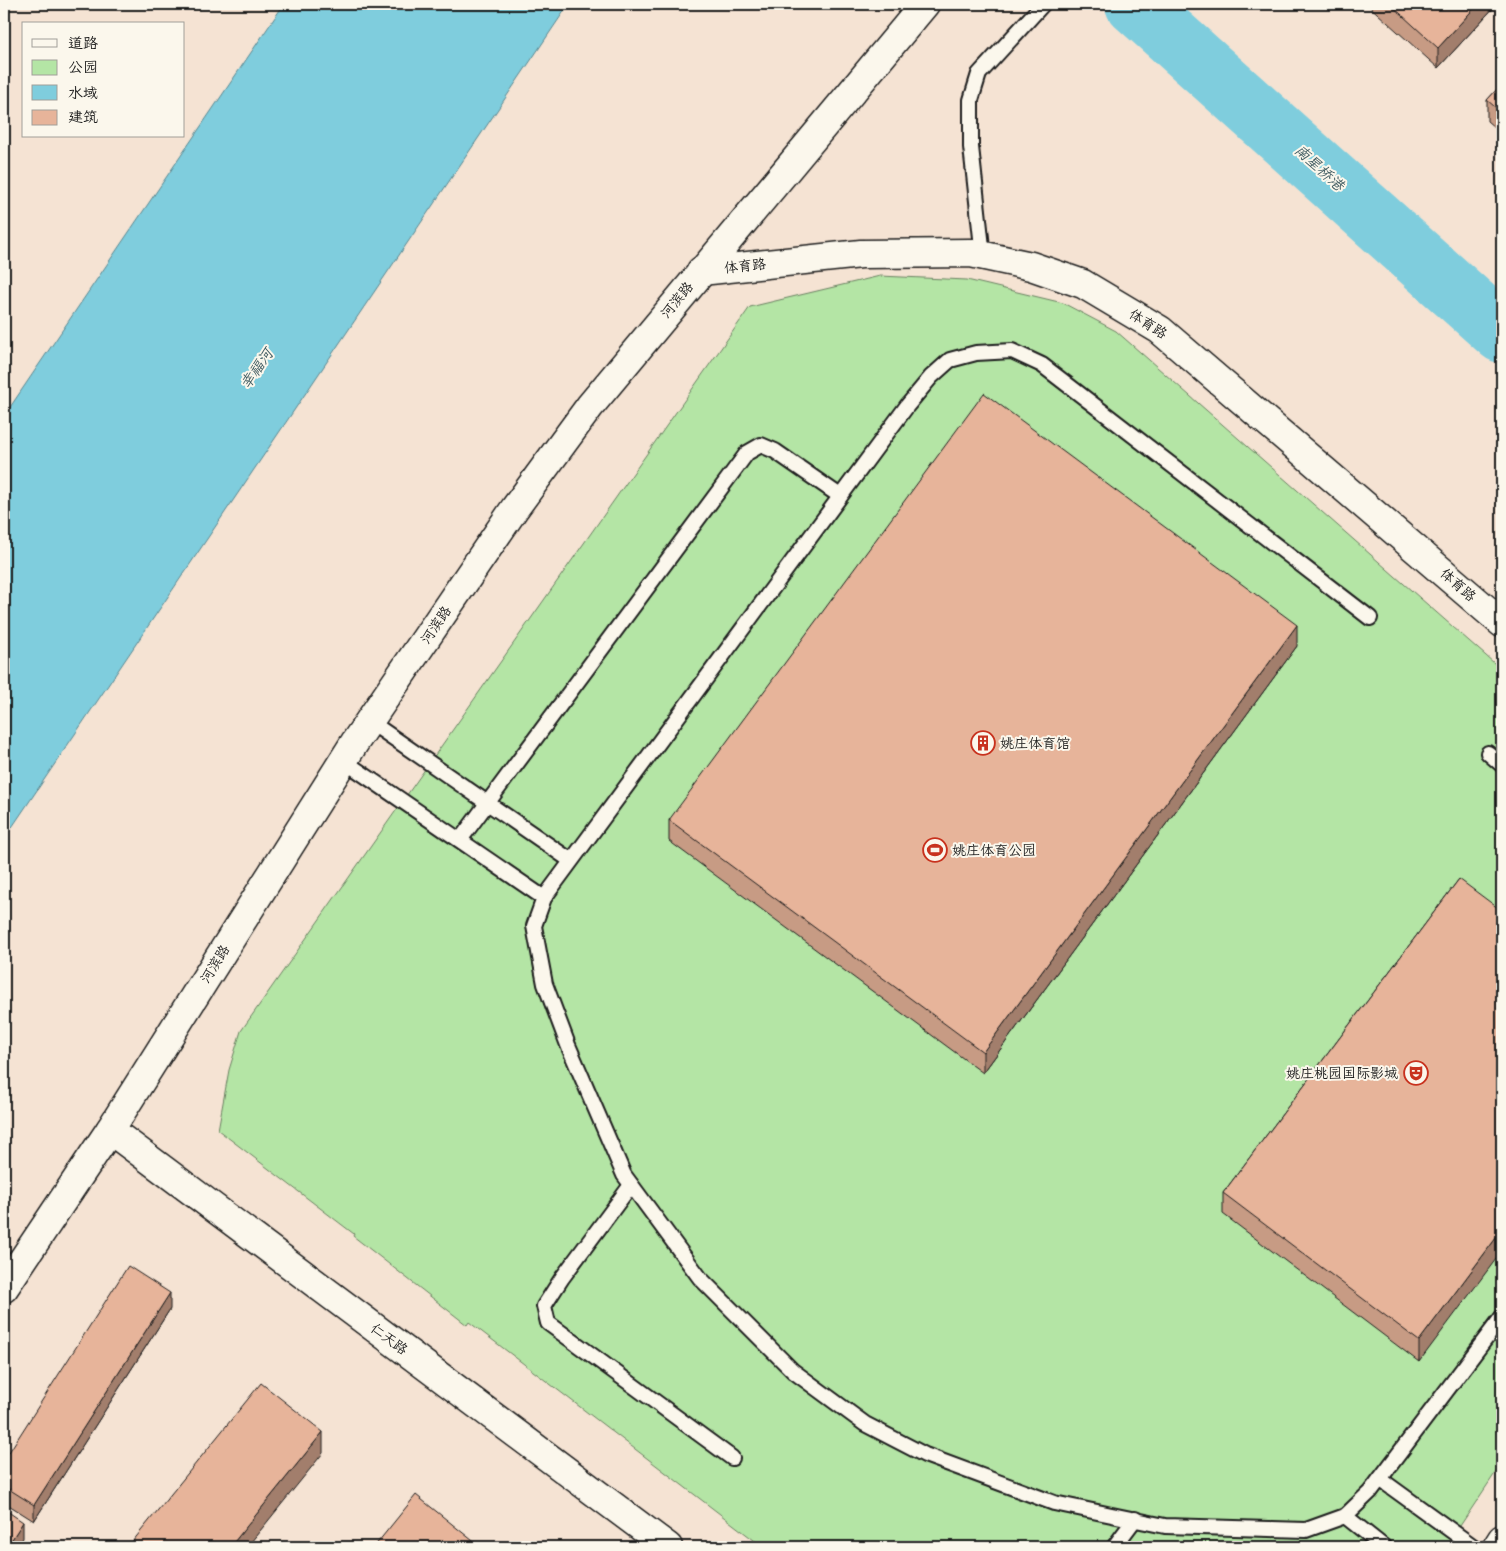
<svg xmlns="http://www.w3.org/2000/svg" width="1506" height="1551" font-family="Pangolin,'LXGW WenKai TC',sans-serif">
  <style>
    .green { fill: #b4e5a5; stroke: #688060 }
    .water { fill: #7fcddd; stroke: #578690 }
    .lines { fill: none; stroke-linecap: round; stroke-linejoin: round }
    .river { stroke: #7fcddd; stroke-width: 60 }
    .lane-casing { stroke: #1c1c1c; stroke-width: 18 }
    .street-casing { stroke: #1c1c1c; stroke-width: 31 }
    .secondary-casing { stroke: #1c1c1c; stroke-width: 31 }
    .lane { stroke: #fbf7ec; stroke-width: 14 }
    .street { stroke: #fbf7ec; stroke-width: 28 }
    .secondary { stroke: #fbf7ec; stroke-width: 28 }
    .wall { fill: #c79b84; stroke: #1c1c1c }
    .shaded-wall { fill: #a27e6c; stroke: #1c1c1c }
    .building { fill: #e7b49a; stroke: #1c1c1c }
    .labels { text-anchor: middle; dominant-baseline: central; stroke-width: 4; stroke-linejoin: round; paint-order: stroke }
    .street-label { font-size: 14px; fill: #1c1c1c; stroke: #fbf7ec }
    .poi-label { font-size: 14px; fill: #1c1c1c; stroke: #fbf7ec; text-anchor: start }
    .water-label { font-size: 15px; font-style: italic; fill: #3f5a60; stroke: #fbf7ec }
  </style>
  <rect width="100%" height="100%" fill="#f5e3d3"/>
  <filter id="ink" filterUnits="userSpaceOnUse"><feTurbulence type="fractalNoise" baseFrequency=".02" numOctaves="2"/><feDisplacementMap in="SourceGraphic" scale="10" xChannelSelector="R" yChannelSelector="G"/><feConvolveMatrix kernelMatrix="1 2 1 2 8 2 1 2 1" color-interpolation-filters="sRGB"/></filter>
  <g filter="url(#ink)">
    <polygon class="green" points="880,276 967,280 1063,303 1116,331 1502,670 1502,1463 1446,1547 763,1547 469,1322 467,1325 353,1236 354,1234 218,1130 229,1070 241,1031 750,307"/>
    <polygon class="water" points="284,4 569,4 4,839 4,416"/>
    <g class="lines">
      <polyline class="river" points="1135,4 1502,333"/>
      <g class="lane-casing">
        <g id="lane">
          <polyline points="983,256 971,147 971,100 979,74 1043,4"/>
          <polyline points="1370,618 1042,365 1012,351 976,353 950,360 931,377 907,406 544,898 534,926 545,984 568,1045 624,1175 700,1278 793,1371 865,1424 925,1455 1054,1503 1165,1526 1306,1530 1345,1516 1370,1492 1502,1317"/>
          <polyline points="369,721 570,860"/>
          <polyline points="1488,753 1502,765"/>
          <polyline points="344,761 544,898"/>
          <polyline points="460,840 747,453 761,445 775,451 840,496"/>
          <polyline points="631,1185 562,1278 544,1306 548,1323 732,1458"/>
          <polyline points="1380,1479 1474,1547"/>
          <polyline points="1345,1516 1384,1547"/>
          <polyline points="1114,1547 1135,1519"/>
        </g>
      </g>
      <g class="street-casing">
        <g id="street">
          <polyline points="701,271 861,254 971,253 1031,266 1083,284 1160,330 1502,623"/>
          <polyline points="110,1130 668,1547"/>
          <polyline points="1497,1547 1502,1539"/>
        </g>
      </g>
      <g class="secondary-casing">
        <polyline id="secondary" points="4,1288 110,1130 355,742 515,508 590,406 925,4"/>
      </g>
      <use href="#lane" class="lane"/>
      <use href="#street" class="street"/>
      <use href="#secondary" class="secondary"/>
    </g>
    <g class="wall">
      <polygon points="1367,4 1497,4 1438,68"/>
      <polygon points="1502,84 1502,134 1487,121 1487,100"/>
      <polygon points="1297,646 983,1073 669,841 669,820"/>
      <polygon points="1459,879 1419,1362 1223,1214 1223,1193"/>
      <polygon points="170,1309 34,1521 4,1502 4,1460"/>
    </g>
    <g class="shaded-wall">
      <polygon points="1478,4 1497,4 1438,68 1438,48"/>
      <polygon points="1297,625 1297,646 983,1073 983,1052"/>
      <polygon points="1502,1230 1502,1251 1419,1362 1419,1341"/>
      <polygon points="170,1293 170,1309 34,1521 34,1505"/>
      <polygon points="323,1432 323,1453 247,1547 230,1547"/>
      <polygon points="23,1522 23,1538 17,1547 7,1547"/>
    </g>
    <g class="building">
      <polygon points="1390,4 1478,4 1438,48"/>
      <polygon points="1502,84 1502,113 1487,100"/>
      <polygon points="984,393 1297,625 983,1052 669,820"/>
      <polygon points="1459,879 1502,911 1502,1230 1419,1341 1223,1193"/>
      <polygon points="128,1266 170,1293 34,1505 4,1486 4,1460"/>
      <polygon points="261,1383 323,1432 230,1547 128,1547"/>
      <polygon points="416,1495 478,1545 476,1547 374,1547"/>
      <polygon points="4,1509 23,1522 7,1547 4,1547"/>
    </g>
  </g>
  <defs>
    <g id="building-ring" transform="scale(1.25)"><circle r="9.5" fill="#fbf7ec" stroke="#c8321e" stroke-width="1.5"/><path d="M-4-6H4V6H1V3H-1V6H-4ZM-2.5-4.3h1.7v1.8h-1.7ZM.8-4.3h1.7v1.8H.8ZM-2.5-1h1.7V.8h-1.7ZM.8-1h1.7V.8H.8Z" fill="#c8321e"/></g>
    <g id="stadium-ring" transform="scale(1.25)"><circle r="9.5" fill="#fbf7ec" stroke="#c8321e" stroke-width="1.5"/><path d="M0-5a6.5 5 0 1 0 0 10a6.5 5 0 1 0 0-10ZM-3.5-1.8h7v3.6h-7Z" fill="#c8321e"/></g>
    <g id="theatre-ring" transform="scale(1.25)"><circle r="9.5" fill="#fbf7ec" stroke="#c8321e" stroke-width="1.5"/><path d="M-5-5.5Q0-4 5-5.5V0Q5 5 0 6Q-5 5-5 0ZM-3.3-2.5H-1v1.5H-3.3ZM1-2.5H3.3v1.5H1ZM-2.8 1Q0 5.5 2.8 1Z" fill="#c8321e"/></g>
  </defs>
  <g fill-rule="evenodd">
    <use href="#building-ring" x="983" y="743"/>
    <use href="#stadium-ring" x="935" y="850"/>
    <use href="#theatre-ring" x="1416" y="1073"/>
  </g>
  <g class="labels">
    <g class="street-label">
      <text transform="translate(745 266) rotate(-6)">体育路</text>
      <text transform="translate(677 300) rotate(-51)">河滨路</text>
      <text transform="translate(1148 324) rotate(33)">体育路</text>
      <text transform="translate(1458 585) rotate(41)">体育路</text>
      <text transform="translate(436 625) rotate(-56)">河滨路</text>
      <text transform="translate(215 964) rotate(-58)">河滨路</text>
      <text transform="translate(389 1339) rotate(37)">仁天路</text>
    </g>
    <g class="poi-label">
      <text x="1000" y="743">姚庄体育馆</text>
      <text x="952" y="850">姚庄体育公园</text>
      <text x="1398" y="1073" text-anchor="end">姚庄桃园国际影城</text>
    </g>
    <g class="water-label">
      <text transform="translate(1319 168) rotate(42)">南星桥港</text>
      <text transform="translate(257 369) rotate(-55)">幸福河</text>
    </g>
  </g>
  <rect width="1506" height="1551" fill="none" stroke="#fbf7ec" stroke-width="20"/>
  <rect x="10" y="10" width="1486" height="1531" fill="none" stroke="#1c1c1c" stroke-width="2" filter="url(#ink)"/>
  <rect x="22" y="22" width="162" height="115" fill="#fbf7ec" stroke="#a29f99"/>
  <rect x="32" y="39" width="25" height="8" fill="#fbf7ec" stroke="#a29f99"/>
  <text x="68" y="48" font-size="15" fill="#1c1c1c">道路</text>
  <rect x="32" y="60" width="25" height="15" fill="#b4e5a5" stroke="#a29f99"/>
  <text x="68" y="72" font-size="15" fill="#1c1c1c">公园</text>
  <rect x="32" y="85" width="25" height="15" fill="#7fcddd" stroke="#a29f99"/>
  <text x="68" y="98" font-size="15" fill="#1c1c1c">水域</text>
  <rect x="32" y="110" width="25" height="15" fill="#e7b49a" stroke="#a29f99"/>
  <text x="68" y="122" font-size="15" fill="#1c1c1c">建筑</text>
</svg>
